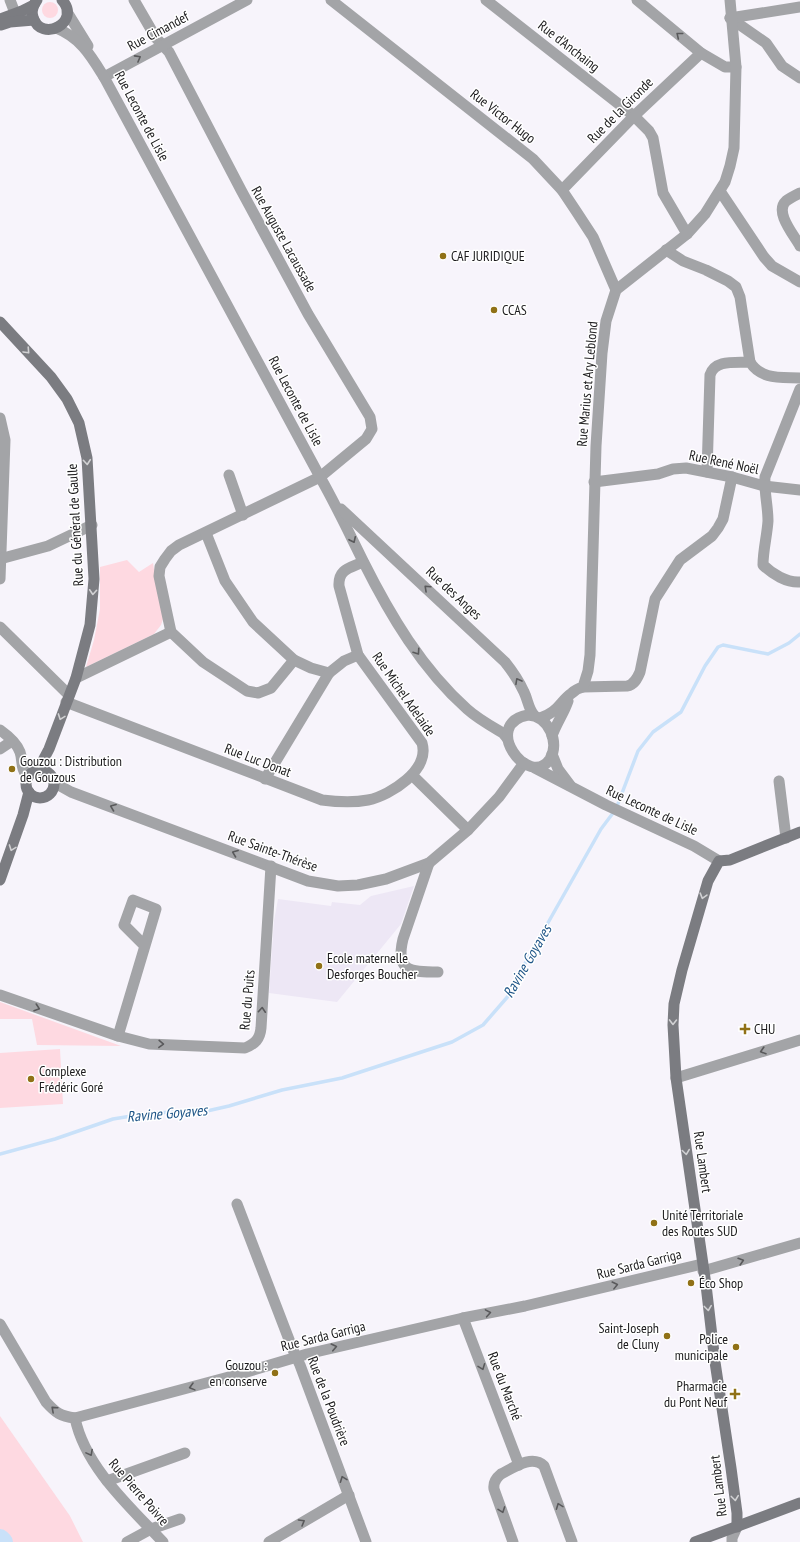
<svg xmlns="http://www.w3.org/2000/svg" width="800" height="1542" font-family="'PT Sans Narrow',sans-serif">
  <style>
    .built { fill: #ede7f5 }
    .green { fill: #fed9e1 }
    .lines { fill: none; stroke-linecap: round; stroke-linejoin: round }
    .stream { stroke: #c9e1f9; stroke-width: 3.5 }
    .river { stroke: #c9e1f9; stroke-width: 20 }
    .minor { stroke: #a3a4a7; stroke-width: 11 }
    .tertiary { stroke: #a3a4a7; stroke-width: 11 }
    .secondary { stroke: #7b7c81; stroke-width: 11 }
    .oneway { stroke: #59595b }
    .oneway2 { stroke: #d1d1d3 }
    .poi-dot { fill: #907116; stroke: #fff; stroke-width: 1.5 }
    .labels { text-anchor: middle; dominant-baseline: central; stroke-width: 3; stroke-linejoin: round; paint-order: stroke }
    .street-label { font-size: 14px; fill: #1c1b1d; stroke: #fff }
    .poi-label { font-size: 14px; fill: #1c1b1d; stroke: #fff; text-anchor: start }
    .water-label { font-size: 15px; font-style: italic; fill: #1e5587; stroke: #fff }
  </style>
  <rect width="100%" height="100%" fill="#f7f4fb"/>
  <polygon class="built" points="414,886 401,924 337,1002 269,993 274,921 278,899 331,906 332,902 360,905 371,896"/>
  <g class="green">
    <circle cx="50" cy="10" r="8"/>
    <polygon points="127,560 139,572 153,563 157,589 164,616 161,625 154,634 86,667 94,640 100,609 100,567"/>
    <polygon points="0,1002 121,1046 37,1045 32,1019 0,1019"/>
    <polygon points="60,1049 63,1104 0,1108 0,1053"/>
    <polygon points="0,1416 70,1516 83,1542 0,1542"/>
  </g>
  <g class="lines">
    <polyline class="stream" points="0,1154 55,1139 113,1119 150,1113 207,1111 229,1106 282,1090 342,1078 452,1042 483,1025 510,994 523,967 601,829 616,809 638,751 653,732 681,712 705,666 718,647 723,645 768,654 789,643 800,634"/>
    <polyline class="river" points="0,1539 3,1542"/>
    <g class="minor">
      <polyline points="10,0 15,13"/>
      <polyline points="134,0 156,38 169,52 241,190 308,314 370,417 372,429 366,439 320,477 179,545 171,551 165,559 160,567 159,576 171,632 203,662 247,691 258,693 271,688 294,660"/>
      <polyline points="331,0 533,159 562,190 576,211 593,237 616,290"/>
      <polyline points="486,0 634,116 649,131 653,138 663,193 687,234"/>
      <polyline points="637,0 701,53 725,67 736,67"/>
      <polyline points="730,18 766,43 782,66 800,78"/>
      <polyline points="730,18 800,7"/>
      <polyline points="104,77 247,0"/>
      <polyline points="562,190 634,116 701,53"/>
      <polyline points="720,191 764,257 772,266 800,282"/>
      <path d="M800 193C796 195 790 198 786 201 774 212 794 235 800 246"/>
      <polyline points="666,250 683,261 706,270 728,281 736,287 740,297 750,362"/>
      <path d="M800 389 765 477C764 492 768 506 768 521 767 536 763 550 763 565 772 574 787 583 800 582"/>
      <polyline points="0,418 5,440 0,579"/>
      <path d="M707 472 710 375C715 359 736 363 750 362 761 380 781 377 800 378"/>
      <polyline points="229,475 243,515"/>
      <polyline points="594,482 658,474 673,469 686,468 732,477 764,486 800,490"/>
      <polyline points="206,533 225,581 253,622 294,660 311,668 329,673"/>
      <polyline points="0,559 48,546 92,525"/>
      <polyline points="0,627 69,695"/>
      <polyline points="76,678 171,632"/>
      <path d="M583 687 627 686C634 685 637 679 640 672L655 599 680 560 712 536 718 528 723 519 732 477"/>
      <path d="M66 702 322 800C337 802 353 803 368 800 391 795 430 770 422 743L358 655 339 586C338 569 350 568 363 562"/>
      <path d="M540 718C559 712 559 702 572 693 575 690 579 688 583 687L588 671 590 655 596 446 602 353 606 321 616 290 687 234 705 214 725 182 730 166 734 148 736 67 730 0"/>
      <path d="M0 730C7 735 17 744 20 752 23 760 20 770 28 776"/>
      <path d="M552 736C556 724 564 713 568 701"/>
      <polyline points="0,749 12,741"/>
      <polyline points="412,775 468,830"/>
      <polyline points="265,779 329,673 344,661 358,655"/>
      <polyline points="779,781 786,838"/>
      <polyline points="55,783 71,792 308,881 338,886 358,885 386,879 429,863 468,830 499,797 524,763"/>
      <path d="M429 863 403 939C395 972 411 972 438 972"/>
      <path d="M0 995 118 1036 149 1044 245 1048C255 1044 260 1039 261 1028L271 866"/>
      <polyline points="118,1036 156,909 133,900 124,925 145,946"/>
      <polyline points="676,1078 800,1040"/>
      <polyline points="237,1204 293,1350 300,1365 366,1542"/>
      <polyline points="703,1271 800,1243"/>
      <polyline points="463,1318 519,1465"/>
      <path d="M0 1324 46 1402C56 1413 60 1416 75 1418L240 1374 307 1354 463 1318 525 1306 702 1264"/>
      <path d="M75 1418C85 1467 130 1507 163 1542"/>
      <polyline points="107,1481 185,1453"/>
      <polyline points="127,1542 151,1529 180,1519"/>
      <polyline points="269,1542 349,1495"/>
      <path d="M513 1542 494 1489C493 1482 496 1478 501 1474 513 1468 532 1454 544 1466L572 1542"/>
    </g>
    <g class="tertiary">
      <polyline points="67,12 88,46"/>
      <path d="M56 28C81 38 91 56 104 77L320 477C336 505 349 533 363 561 390 615 422 669 467 709 478 719 491 726 503 733L507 738"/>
      <path d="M341 509 505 662C513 672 519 681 524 692 528 700 528 708 534 715"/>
      <path d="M528 715C549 716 560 743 550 759 529 790 480 724 528 715Z"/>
      <polyline points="552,754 558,769 570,785"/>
      <polyline points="535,768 606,805 694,846 719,861"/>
      <polyline points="732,1542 732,1538 737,1527"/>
    </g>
    <g class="secondary">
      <path d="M37 0C33 5 31 11 33 17 41 44 82 22 62 0"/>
      <polyline points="0,19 22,11 34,5"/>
      <polyline points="1,25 10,22 34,20"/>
      <polyline points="0,322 51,377 67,399 79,423 87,458 94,579 90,625 76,678 49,749 38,770"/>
      <circle cx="40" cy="784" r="14"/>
      <polyline points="0,880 23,815 29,792"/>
      <polyline points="737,1527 737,1513 731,1468 715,1362 706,1285 676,1078 673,1025 674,1004 682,970 708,881 719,861 730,860 800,832"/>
      <polyline points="695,1542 800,1503"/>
    </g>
  </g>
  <defs><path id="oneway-chevron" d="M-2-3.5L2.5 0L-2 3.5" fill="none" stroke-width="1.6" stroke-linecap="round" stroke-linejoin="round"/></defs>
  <g class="oneway">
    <use href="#oneway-chevron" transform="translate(679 35) rotate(-141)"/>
    <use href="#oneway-chevron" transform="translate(138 58) rotate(-29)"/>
    <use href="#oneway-chevron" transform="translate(353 540) rotate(65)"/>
    <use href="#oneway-chevron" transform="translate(427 588) rotate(-137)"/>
    <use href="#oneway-chevron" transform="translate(417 652) rotate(56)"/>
    <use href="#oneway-chevron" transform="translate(518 681) rotate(-119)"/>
    <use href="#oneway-chevron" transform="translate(113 807) rotate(-159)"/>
    <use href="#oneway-chevron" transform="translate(235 853) rotate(-159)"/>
    <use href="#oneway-chevron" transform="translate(37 1008) rotate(19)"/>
    <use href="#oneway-chevron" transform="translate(262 1010) rotate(-86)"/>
    <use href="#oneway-chevron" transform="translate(161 1044) rotate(2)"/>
    <use href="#oneway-chevron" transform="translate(763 1051) rotate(163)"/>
    <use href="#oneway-chevron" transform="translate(741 1261) rotate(-17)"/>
    <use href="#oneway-chevron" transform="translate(615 1285) rotate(-14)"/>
    <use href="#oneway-chevron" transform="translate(488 1313) rotate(-10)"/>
    <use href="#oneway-chevron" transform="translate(334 1347) rotate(-13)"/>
    <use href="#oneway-chevron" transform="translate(482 1367) rotate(69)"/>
    <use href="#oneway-chevron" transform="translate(192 1387) rotate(165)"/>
    <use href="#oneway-chevron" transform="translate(54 1409) rotate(-138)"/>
    <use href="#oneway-chevron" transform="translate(90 1453) rotate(62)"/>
    <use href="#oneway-chevron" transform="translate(343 1479) rotate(-111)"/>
    <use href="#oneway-chevron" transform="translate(559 1506) rotate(-111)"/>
    <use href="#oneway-chevron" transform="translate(502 1510) rotate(70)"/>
    <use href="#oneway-chevron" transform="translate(302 1522) rotate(-30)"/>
  </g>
  <g class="oneway2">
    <use href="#oneway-chevron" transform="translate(27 351) rotate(47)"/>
    <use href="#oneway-chevron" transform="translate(87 462) rotate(85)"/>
    <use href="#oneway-chevron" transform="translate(93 592) rotate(94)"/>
    <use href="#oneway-chevron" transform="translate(61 717) rotate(110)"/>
    <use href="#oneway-chevron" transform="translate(12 848) rotate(110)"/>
    <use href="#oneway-chevron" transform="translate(703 896) rotate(106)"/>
    <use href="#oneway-chevron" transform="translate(673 1022) rotate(91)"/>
    <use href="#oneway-chevron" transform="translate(686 1152) rotate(82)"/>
    <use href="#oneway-chevron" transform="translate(708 1308) rotate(83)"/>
    <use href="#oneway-chevron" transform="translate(735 1498) rotate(83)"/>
  </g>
  <g class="poi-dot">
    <circle cx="443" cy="256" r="4"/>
    <circle cx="494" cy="310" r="4"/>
    <circle cx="12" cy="769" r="4"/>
    <circle cx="319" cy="966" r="4"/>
    <path d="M743 1023h4v4h4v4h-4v4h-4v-4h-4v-4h4z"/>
    <circle cx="31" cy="1079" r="4"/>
    <circle cx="654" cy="1223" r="4"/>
    <circle cx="691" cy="1283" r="4"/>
    <circle cx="667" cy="1336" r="4"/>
    <circle cx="736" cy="1347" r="4"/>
    <circle cx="275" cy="1373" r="4"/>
    <path d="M733 1388h4v4h4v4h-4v4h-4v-4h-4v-4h4z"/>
  </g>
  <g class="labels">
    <g class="street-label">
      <text transform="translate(158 31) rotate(-28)">Rue Cimandef</text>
      <text transform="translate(569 46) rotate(38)">Rue d'Anchaing</text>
      <text transform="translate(620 110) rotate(-45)">Rue de la Gironde</text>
      <text transform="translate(142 116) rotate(62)">Rue Leconte de Lisle</text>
      <text transform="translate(503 116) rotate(38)">Rue Victor Hugo</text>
      <text transform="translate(284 239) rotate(61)">Rue Auguste Lacaussade</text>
      <text transform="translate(587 384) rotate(-85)">Rue Marius et Ary Leblond</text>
      <text transform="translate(296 401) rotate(62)">Rue Leconte de Lisle</text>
      <text transform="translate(724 462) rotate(12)">Rue René Noël</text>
      <text transform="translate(75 525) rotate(-93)">Rue du Général de Gaulle</text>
      <text transform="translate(454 593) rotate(43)">Rue des Anges</text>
      <text transform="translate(404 694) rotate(55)">Rue Michel Adelaide</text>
      <text transform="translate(258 760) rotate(21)">Rue Luc Donat</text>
      <text transform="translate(652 810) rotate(25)">Rue Leconte de Lisle</text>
      <text transform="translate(273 851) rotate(20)">Rue Sainte-Thérèse</text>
      <text transform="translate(247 1000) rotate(-85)">Rue du Puits</text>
      <text transform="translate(703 1162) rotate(82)">Rue Lambert</text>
      <text transform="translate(639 1264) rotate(-14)">Rue Sarda Garriga</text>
      <text transform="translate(323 1336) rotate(-14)">Rue Sarda Garriga</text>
      <text transform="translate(505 1386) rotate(69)">Rue du Marché</text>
      <text transform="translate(329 1401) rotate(69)">Rue de la Poudrière</text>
      <text transform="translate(718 1486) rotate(-97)">Rue Lambert</text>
      <text transform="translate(139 1492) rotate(49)">Rue Pierre Poivre</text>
    </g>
    <g class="poi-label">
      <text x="451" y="256">CAF JURIDIQUE</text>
      <text x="502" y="310">CCAS</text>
      <text x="20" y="761">Gouzou : Distribution<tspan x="20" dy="16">de Gouzous</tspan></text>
      <text x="327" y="958">Ecole maternelle<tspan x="327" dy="16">Desforges Boucher</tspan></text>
      <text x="754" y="1029">CHU</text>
      <text x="39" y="1071">Complexe<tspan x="39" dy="16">Frédéric Goré</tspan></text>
      <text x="662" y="1215">Unité Territoriale<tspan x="662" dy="16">des Routes SUD</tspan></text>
      <text x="699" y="1283">Éco Shop</text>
      <text x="659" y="1328" text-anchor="end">Saint-Joseph<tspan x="659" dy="16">de Cluny</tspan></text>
      <text x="728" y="1339" text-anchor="end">Police<tspan x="728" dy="16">municipale</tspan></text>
      <text x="267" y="1365" text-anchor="end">Gouzou :<tspan x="267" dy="16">en conserve</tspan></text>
      <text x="727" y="1386" text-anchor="end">Pharmacie<tspan x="727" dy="16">du Pont Neuf</tspan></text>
    </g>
    <g class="water-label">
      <text transform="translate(527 961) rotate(-60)">Ravine Goyaves</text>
      <text transform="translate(167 1113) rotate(-5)">Ravine Goyaves</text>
    </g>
  </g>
</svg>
